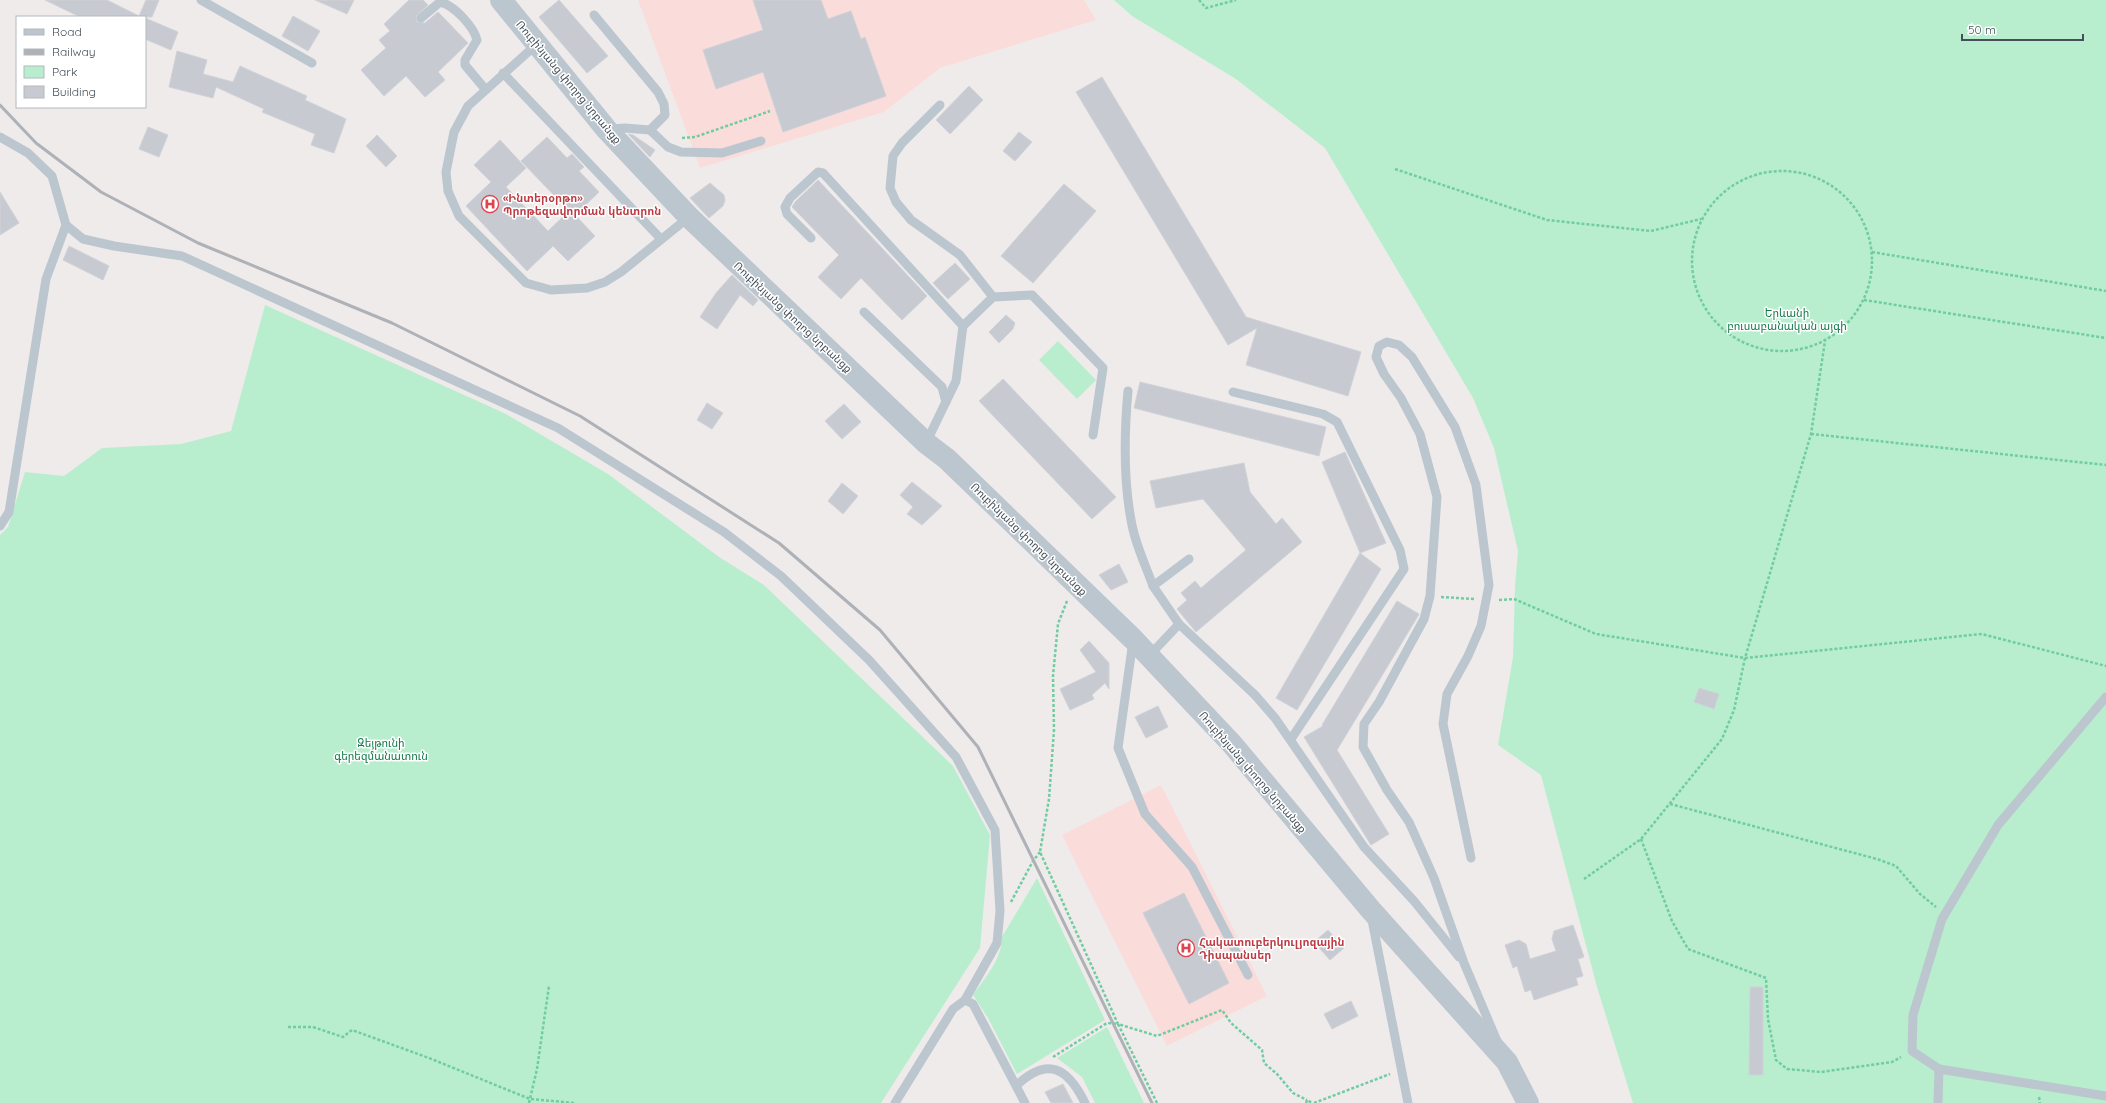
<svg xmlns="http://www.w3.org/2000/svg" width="2106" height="1103" font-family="Quicksand,'Noto Sans Armenian',sans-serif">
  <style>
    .medical { fill: #faddda }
    .green { fill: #b8eece }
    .building { fill: #c8cad1; stroke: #cfd2d8 }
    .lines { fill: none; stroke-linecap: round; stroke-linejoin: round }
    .path { stroke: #70cca1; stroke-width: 2.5; stroke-dasharray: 3 2; stroke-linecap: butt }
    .service { stroke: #bcc6cf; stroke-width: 9 }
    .tertiary { stroke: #bcc6cf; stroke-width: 22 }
    .rail { stroke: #aeb1b6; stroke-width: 3 }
    .labels { text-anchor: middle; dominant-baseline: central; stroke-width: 3; stroke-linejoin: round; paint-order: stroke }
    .street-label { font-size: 11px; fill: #444f59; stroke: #fff }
    .health-label { font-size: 11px; font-weight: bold; fill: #be3a42; stroke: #fff; text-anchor: start }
    .park-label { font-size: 11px; fill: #157a4a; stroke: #fff }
  </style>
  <rect width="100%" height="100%" fill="#efebeb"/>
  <g class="medical">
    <polygon points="638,0 1084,0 1096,20 940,68 884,112 700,168"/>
    <polygon points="1161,785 1267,996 1167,1046 1062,835"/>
  </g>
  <g class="green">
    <polygon points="1114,0 2106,0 2106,1103 1633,1103 1597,987 1541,775 1498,745 1513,657 1515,586 1518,551 1494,448 1473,398 1325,148 1236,79 1132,16"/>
    <polygon points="265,305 504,413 608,474 719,557 764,585 953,766 990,835 980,948 881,1103 0,1103 0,535 8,527 25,472 64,476 102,448 181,444 231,431"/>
    <polygon points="1058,341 1096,380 1077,399 1039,360"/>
    <path d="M1037 878 1105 1020 1017 1074 988 1018 973 995C985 978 1002 959 1002 937Z"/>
    <polygon points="1107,1027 1144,1103 1095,1103 1082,1077 1057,1058"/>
  </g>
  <g class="building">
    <polygon points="45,0 107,0 139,16 146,0 159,0 152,17 80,17"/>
    <polygon points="315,0 354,0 347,14"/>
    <polygon points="409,0 423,0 428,5 416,16 417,22 425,23 438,12 468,43 438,72 445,80 425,97 406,76 384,96 361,70 386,48 379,40 390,31 384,24"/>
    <polygon points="559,0 608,56 587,73 539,17"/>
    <polygon points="753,0 821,0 828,19 851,11 861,39 865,37 886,96 783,132 763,72 716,89 703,50 763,30"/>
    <polygon points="293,16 320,31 308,51 282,36"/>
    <polygon points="145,18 178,32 171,50 145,39"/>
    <polygon points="177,51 207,60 203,74 233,82 240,66 307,96 305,100 346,119 334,153 311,145 315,134 262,112 264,109 216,87 213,98 169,87"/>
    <polygon points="1102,77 1246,317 1361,352 1348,396 1246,365 1257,328 1228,345 1076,92"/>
    <polygon points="969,86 983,100 950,134 936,120"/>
    <polygon points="148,127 168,135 159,157 139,149"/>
    <polygon points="1019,132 1032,142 1015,161 1003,151"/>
    <polygon points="628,134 633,135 655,150 650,157"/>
    <polygon points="377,135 397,156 386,167 366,146"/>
    <polygon points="547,137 567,158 572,154 584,167 579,171 599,192 575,215 595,236 568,261 553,246 527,271 466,206 491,182 474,165 500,140 526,168 506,187 548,231 569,211 521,161"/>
    <polygon points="818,180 927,296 902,320 861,278 841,299 818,277 839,255 792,207 795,202"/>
    <polygon points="710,183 724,195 725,200 723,206 709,218 690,198"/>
    <polygon points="1064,184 1096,211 1033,283 1001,256"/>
    <polygon points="0,192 19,223 0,235"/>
    <polygon points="69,246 109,266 103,280 63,260"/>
    <polygon points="955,263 970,279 948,299 933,283"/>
    <polygon points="732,275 758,300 753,306 740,295 717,329 700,317 716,293"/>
    <polygon points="1006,315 1015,323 1013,329 999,343 989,332"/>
    <polygon points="1003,379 1116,497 1092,519 979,401"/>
    <polygon points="1140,382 1326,427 1319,456 1134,408"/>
    <polygon points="707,403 723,413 712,429 697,420"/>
    <polygon points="844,404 861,422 842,439 825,421"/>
    <polygon points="1345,452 1386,543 1360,553 1322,462"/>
    <polygon points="1244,463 1250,492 1276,524 1282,518 1302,542 1196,632 1177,609 1187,600 1181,593 1195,581 1201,588 1246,550 1203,499 1156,508 1150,481"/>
    <polygon points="912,482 942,506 922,525 907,514 913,507 900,495"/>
    <polygon points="842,483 858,496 843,514 828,501"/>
    <polygon points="1360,553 1381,569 1297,710 1276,698"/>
    <polygon points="1119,564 1128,582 1111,590 1099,575"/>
    <polygon points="1397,601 1419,614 1418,616 1337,750 1389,834 1371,845 1304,737 1323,726 1322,725"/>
    <polygon points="1089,641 1109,663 1109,689 1105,683 1092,695 1094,699 1070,710 1060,689 1096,672 1080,650"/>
    <polygon points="1699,688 1719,694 1714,709 1694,702"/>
    <polygon points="1158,706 1168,727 1146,738 1135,717"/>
    <polygon points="1184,893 1229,983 1189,1004 1143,913"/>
    <polygon points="1573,925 1584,957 1578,959 1583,976 1576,978 1578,985 1534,1000 1531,990 1525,992 1517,966 1513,968 1505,945 1519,940 1526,944 1530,959 1556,951 1552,939 1554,931"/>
    <polygon points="1328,930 1344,948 1330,960 1314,942"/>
    <polygon points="1750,987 1763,987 1763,1075 1749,1075"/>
    <polygon points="1351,1001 1358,1016 1332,1029 1324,1014"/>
    <polygon points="1063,1084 1073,1103 1051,1103 1045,1092"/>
  </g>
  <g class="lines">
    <g class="path">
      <polyline points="1199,0 1206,8 1236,0"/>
      <polyline points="682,138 695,137 770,111"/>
      <polyline points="1395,169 1547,220 1651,231 1701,219"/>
      <circle cx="1782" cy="261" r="90"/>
      <polyline points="1872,252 2106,291"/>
      <polyline points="1864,300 2106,338"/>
      <polyline points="1811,434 2106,465"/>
      <polyline points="1441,597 1474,599"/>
      <polyline points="1499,600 1514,599 1596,634 1745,658 1982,634 2106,666"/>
      <polyline points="1067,601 1058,624 1053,676 1054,730 1049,799 1040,852 1118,1024 1157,1036 1222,1010 1231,1023 1262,1050 1264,1063 1277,1074 1293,1093 1307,1100"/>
      <polyline points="1670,804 1877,859 1896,866 1920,894 1936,907"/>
      <polyline points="1641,839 1672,921 1688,949 1766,978 1768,1019 1776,1060 1787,1069 1821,1072 1892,1062 1901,1057"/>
      <polyline points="1584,879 1641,839 1722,739 1734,710 1745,658 1811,434 1825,341"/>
      <polyline points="1011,902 1033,861 1040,852"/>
      <polyline points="288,1027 313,1027 343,1037 352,1030 429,1058 530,1099 575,1103"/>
      <polyline points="1053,1057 1107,1023 1118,1024 1157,1103"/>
      <polyline points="2039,1097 2040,1103"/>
      <polyline points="529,1103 537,1069 549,986"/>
      <polyline points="1306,1103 1307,1100 1312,1103"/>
      <polyline points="1314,1103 1390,1074"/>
    </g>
    <g class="service">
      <polyline points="201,0 312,63"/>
      <polyline points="594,15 658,92 664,104 665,115 650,130 625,128 609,129"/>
      <path d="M421 18 440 2C454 5 474 27 477 40L465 60V65L485 89"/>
      <polyline points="537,44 468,106 454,132 446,172 448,191 459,216 526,283 551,290 587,288 605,282 621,272 689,217"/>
      <polyline points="503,73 661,239"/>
      <polyline points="940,105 902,143 893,156 890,188 896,202 911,220 960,255 993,297"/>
      <polyline points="650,130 668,147 681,152 722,153 761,141"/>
      <polyline points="0,137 28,153 52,176 66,225 46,279 9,512 0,526"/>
      <polyline points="66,225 83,239 114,246 182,256 558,428 724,532 781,576 869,660 956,757 995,830 1000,911 997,943 965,1000 953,1009 895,1103"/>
      <polyline points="811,238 787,214 785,207 790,198 818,172 823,173 963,326"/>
      <polyline points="864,312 942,387 946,402"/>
      <path d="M1128 391C1124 435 1123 481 1132 525 1136 546 1146 566 1153 586"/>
      <polyline points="1233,392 1323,414 1337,422 1400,550 1404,569 1291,739"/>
      <polyline points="926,443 956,381 963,326 993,297 1032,295 1103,368 1093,435"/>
      <polyline points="1189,559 1153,586 1179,624 1255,695 1275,718 1364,847 1414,901 1459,957"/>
      <polyline points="1133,641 1118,748 1145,814 1192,867 1248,975"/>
      <polyline points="1149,656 1179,624"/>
      <polyline points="2106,697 1998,825 1942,919 1913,1015 1912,1051 1939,1069 2106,1096"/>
      <polyline points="1471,858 1443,724 1447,694 1468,656 1481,626 1489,585 1476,485 1455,427 1412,357 1399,345 1387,342 1379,346 1376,357 1384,374 1401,398 1420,434 1437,497 1430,596 1424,619 1379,702 1364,724 1363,747 1387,790 1409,822 1434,878 1464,963 1497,1041"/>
      <polyline points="1372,920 1408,1103"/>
      <polyline points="965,1000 973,1004 1025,1103"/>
      <path d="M1017 1085C1048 1056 1068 1068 1085 1103"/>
      <polyline points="1938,1103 1939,1069"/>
    </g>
    <polyline class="tertiary" points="501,0 607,130 689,217 926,443 947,459 1133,639 1232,744 1370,909 1507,1062 1528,1103"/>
    <polyline class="rail" points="0,105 36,143 101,192 198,243 392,323 580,416 779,543 880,630 978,747 1152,1103"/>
  </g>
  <defs>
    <g id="hospital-ring" transform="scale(0.9)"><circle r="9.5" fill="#fff" stroke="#e0444e" stroke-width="1.5"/><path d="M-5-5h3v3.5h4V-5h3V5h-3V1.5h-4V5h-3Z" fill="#e0444e"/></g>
  </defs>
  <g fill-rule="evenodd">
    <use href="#hospital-ring" x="490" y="204"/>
    <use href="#hospital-ring" x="1186" y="948"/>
  </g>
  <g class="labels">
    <g class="street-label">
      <text transform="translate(569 82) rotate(50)">Ռուբինյանց փողոց նրբանցք</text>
      <text transform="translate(793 317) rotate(43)">Ռուբինյանց փողոց նրբանցք</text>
      <text transform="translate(1029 539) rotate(44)">Ռուբինյանց փողոց նրբանցք</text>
      <text transform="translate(1253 772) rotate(49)">Ռուբինյանց փողոց նրբանցք</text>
    </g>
    <g class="health-label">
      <text x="503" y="198">«Ինտերօրթո»<tspan x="503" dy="13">Պրոթեզավորման կենտրոն</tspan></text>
      <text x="1199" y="942">Հակատուբերկուլյոզային<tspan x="1199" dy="13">Դիսպանսեր</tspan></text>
    </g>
    <g class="park-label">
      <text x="1787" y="313">Երևանի<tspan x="1787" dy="13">բուսաբանական այգի</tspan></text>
      <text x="381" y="743">Զեյթունի<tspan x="381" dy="13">գերեզմանատուն</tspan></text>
    </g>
  </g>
  <rect x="16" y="16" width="130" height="92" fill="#ffffff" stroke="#b4b9bd"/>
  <rect x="24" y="29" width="20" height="6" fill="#bcc6cf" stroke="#b4b9bd"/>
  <text x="52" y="36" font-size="12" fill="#444f59">Road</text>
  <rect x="24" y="49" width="20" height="6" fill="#aeb1b6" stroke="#b4b9bd"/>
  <text x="52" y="56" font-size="12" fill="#444f59">Railway</text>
  <rect x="24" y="66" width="20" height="12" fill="#b8eece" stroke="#b4b9bd"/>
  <text x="52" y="76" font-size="12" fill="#444f59">Park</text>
  <rect x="24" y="86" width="20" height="12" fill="#c8cad1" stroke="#b4b9bd"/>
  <text x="52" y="96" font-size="12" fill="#444f59">Building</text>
  <path d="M1962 34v6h121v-6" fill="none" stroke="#444f59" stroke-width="2"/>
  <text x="1968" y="34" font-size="12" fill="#444f59" stroke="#ffffff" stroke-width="3" paint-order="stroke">50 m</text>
</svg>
